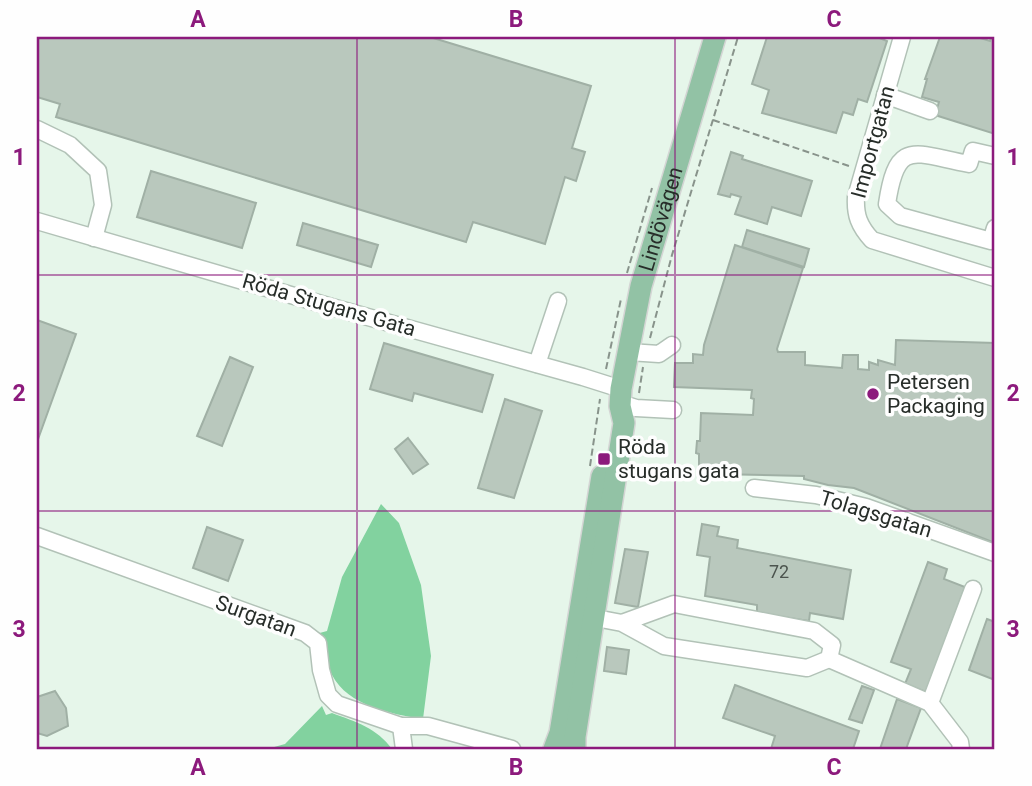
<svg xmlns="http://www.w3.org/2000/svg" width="1032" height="786" font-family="Roboto,sans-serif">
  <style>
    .green { fill: #82d29f }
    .building { fill: #b9c8bd; stroke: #a0b0a5; stroke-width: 2 }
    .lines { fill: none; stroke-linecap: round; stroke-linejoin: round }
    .minor-casing { stroke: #b2c2b7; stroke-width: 19 }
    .major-casing { stroke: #d4d5d4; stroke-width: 24 }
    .path { stroke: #88938b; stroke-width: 2; stroke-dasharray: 7 3.5; stroke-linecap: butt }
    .minor { stroke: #fff; stroke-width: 16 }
    .major { stroke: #92c2a5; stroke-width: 21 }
    .grid { fill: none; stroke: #8c1a7c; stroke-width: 2; stroke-opacity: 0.55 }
    .poi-dot { fill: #8c1a7c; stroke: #fefefe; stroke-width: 2.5 }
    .labels { text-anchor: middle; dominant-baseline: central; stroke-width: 7; stroke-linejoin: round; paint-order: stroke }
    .number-label { font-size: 18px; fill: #4c544e }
    .street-label { font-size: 21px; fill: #272d29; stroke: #fefefe }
    .poi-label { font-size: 21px; fill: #272d29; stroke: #fefefe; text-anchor: start }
    .neatline { fill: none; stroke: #8c1a7c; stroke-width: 2.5 }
    .grid-label { font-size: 23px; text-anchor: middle; font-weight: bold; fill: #8c1a7c }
  </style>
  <rect width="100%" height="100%" fill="#e6f6ea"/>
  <g class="green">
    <path d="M381 504 399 523 421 585 431 656 423 719C392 714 348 706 332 675 325 662 321 647 316 634L327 631 342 577Z"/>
    <path d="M322 706 326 715 332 713C356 722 377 728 392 749H267L285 744Z"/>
  </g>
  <g class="building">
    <polygon points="37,37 430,37 591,86 572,148 585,152 576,181 565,177 545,244 473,222 466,242 56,117 60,104 37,97"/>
    <polygon points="767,37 877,37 887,41 867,102 858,99 853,115 843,112 836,133 762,113 769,90 752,84"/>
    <polygon points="940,37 977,37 990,41 991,37 995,37 995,134 935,115 939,102 922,97 927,79 925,79"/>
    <polygon points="731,152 743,156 742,159 812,181 801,216 772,207 767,224 735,214 741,197 731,194 730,197 718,194"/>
    <polygon points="151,171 256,203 242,248 137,217"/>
    <polygon points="303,223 378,245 371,267 297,245"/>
    <polygon points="747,230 809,249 804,267 742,247"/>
    <polygon points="735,245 803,268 777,349 778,352 805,352 805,365 842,368 843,355 858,355 858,369 869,370 869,362 878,365 878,360 895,365 896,340 995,343 995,543 854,488 828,485 804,479 804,476 715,474 716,469 699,468 699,454 696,453 697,441 700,441 701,413 753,415 754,399 751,398 752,390 674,387 675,363 693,363 693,354 703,355 704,345"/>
    <polygon points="37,320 76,334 37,442"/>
    <polygon points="384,343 493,375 482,412 414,393 412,401 370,389"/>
    <polygon points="230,357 253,367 222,446 197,436"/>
    <polygon points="505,399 542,411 514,498 478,488"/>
    <polygon points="408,438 428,464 413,474 395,449"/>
    <polygon points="702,524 719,527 717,536 738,540 737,548 851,570 843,619 810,613 809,621 757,613 757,605 705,596 710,557 697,555"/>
    <polygon points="207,527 243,540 228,581 193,568"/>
    <polygon points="625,549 648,552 638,607 615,603"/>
    <polygon points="928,562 947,569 944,579 965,587 926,692 905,684 911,669 891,662"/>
    <polygon points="987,619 995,622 995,680 969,670"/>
    <polygon points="607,647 629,650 626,674 604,671"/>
    <polygon points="735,685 859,731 853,749 771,749 775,736 723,718"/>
    <polygon points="862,686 874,690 862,723 849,719"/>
    <polygon points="55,691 66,708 68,726 47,736 37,733 37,697"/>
    <polygon points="897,699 921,708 906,749 880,749"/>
  </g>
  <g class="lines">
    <g class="minor-casing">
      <g id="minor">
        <path d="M902 37 856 197C855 215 859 226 872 240L995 278"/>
        <polyline points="885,95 930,111"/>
        <polyline points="37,129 70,145 98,171 103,205 94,238"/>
        <path d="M995 156 973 151 969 164C914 154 897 137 887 204L900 216 991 241 995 228"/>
        <polyline points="37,221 332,307 583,377 621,389"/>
        <polyline points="629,352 659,354 672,345"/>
        <polyline points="537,364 558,301"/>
        <polyline points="620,403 636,408 673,410"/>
        <polyline points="754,488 816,495 866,507 995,553"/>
        <polyline points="37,536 305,633 318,643 321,670 328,695 337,704 401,726 428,726 512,749"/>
        <polyline points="585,616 622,623 674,604 814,631 832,645 829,659 807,668 664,646 622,623"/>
        <polyline points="829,659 930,703 960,742 961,749"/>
        <polyline points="930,703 973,589"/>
        <polyline points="401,726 404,749"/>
      </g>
    </g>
    <g class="major-casing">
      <g id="major">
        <polyline points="554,749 560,733 602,476"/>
        <path id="s1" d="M575 749V737L624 423 620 406 621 389 641 286 715 37"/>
      </g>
    </g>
    <g class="path">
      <polyline points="713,120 849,166"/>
      <polyline points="627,273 652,188"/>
      <polyline points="650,338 672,255 738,37"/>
      <polyline points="606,369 621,299"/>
      <polyline points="639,393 643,367"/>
      <polyline points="590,466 600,399"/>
    </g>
    <use href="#minor" class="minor"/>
    <use href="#major" class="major"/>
  </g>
  <path class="grid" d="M357 37V749M675 37V749M37 275H995M37 511H995"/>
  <g class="poi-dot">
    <circle cx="873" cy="394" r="7"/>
    <rect x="597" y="452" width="14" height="14" rx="3.5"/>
  </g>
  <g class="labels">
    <g class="number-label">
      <text x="779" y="571">72</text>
    </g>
    <g class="street-label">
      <text transform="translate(873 142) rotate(-75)">Importgatan</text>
      <text stroke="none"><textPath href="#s1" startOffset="539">Lindövägen</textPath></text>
      <text transform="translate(329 305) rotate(16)">Röda Stugans Gata</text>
      <text transform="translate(876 514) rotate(17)">Tolagsgatan</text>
      <text transform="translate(256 616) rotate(20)">Surgatan</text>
    </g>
    <g class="poi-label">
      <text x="887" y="382">Petersen<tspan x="887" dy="24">Packaging</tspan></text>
      <text x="618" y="447">Röda<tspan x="618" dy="24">stugans gata</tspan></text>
    </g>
  </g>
  <rect width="1032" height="786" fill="none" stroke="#fefefe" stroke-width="77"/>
  <rect x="38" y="38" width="955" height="710" class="neatline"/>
  <g class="grid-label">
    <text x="198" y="27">A</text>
    <text x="516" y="27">B</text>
    <text x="834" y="27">C</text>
    <text x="19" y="165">1</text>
    <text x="1013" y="165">1</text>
    <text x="19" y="401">2</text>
    <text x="1013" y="401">2</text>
    <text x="19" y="637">3</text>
    <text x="1013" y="637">3</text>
    <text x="198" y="775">A</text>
    <text x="516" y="775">B</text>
    <text x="834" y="775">C</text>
  </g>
</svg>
